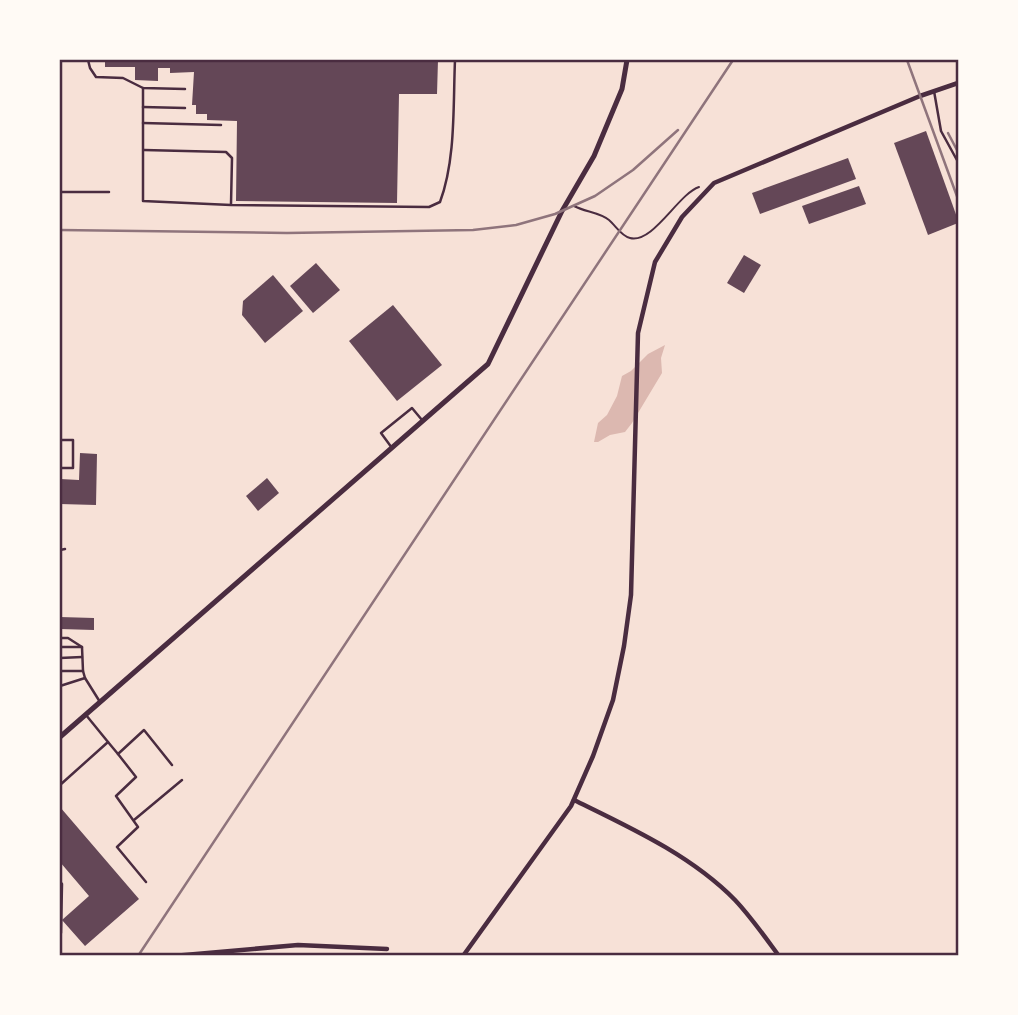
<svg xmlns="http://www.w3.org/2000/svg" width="1018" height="1015" font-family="Poppins,sans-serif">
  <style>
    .water { fill: #dcb8b0 }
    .building { fill: #644757 }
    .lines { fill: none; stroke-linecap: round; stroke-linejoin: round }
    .path { stroke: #4a2c40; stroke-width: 2 }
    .service { stroke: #4a2c40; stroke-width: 2.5 }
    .minor { stroke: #4a2c40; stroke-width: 4.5 }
    .tertiary { stroke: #4a2c40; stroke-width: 5 }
    .rail { stroke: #8f747c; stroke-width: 2.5 }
    .neatline { fill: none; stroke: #4a2c40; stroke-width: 2.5 }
  </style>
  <rect width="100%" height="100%" fill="#f7e1d7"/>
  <polygon class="water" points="665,345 661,358 662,373 632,423 625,432 610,435 598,442 594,442 598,423 607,415 617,396 622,376 631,371 648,354"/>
  <g class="building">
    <polygon points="105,60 438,60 437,94 399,94 397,203 236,201 237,121 207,120 207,114 196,114 196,105 192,105 194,72 170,73 170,68 158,68 158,81 135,80 135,67 105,67"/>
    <polygon points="926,131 958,220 958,223 928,235 894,143"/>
    <polygon points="848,158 856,179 760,214 752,193"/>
    <polygon points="859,186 866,204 809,224 802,206"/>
    <polygon points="744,255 761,265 744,293 727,283"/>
    <polygon points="316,263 340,290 313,313 290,286"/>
    <polygon points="273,275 303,311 265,343 242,315 243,301"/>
    <polygon points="393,305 442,365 397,401 349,341"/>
    <polygon points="80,453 97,454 96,505 60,504 60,479 79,480"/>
    <polygon points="267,478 279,493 258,511 246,496"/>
    <polygon points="60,617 94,618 94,630 60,629"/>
    <polygon points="60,807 139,899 85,946 62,920 89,896 60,862"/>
  </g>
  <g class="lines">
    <path class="path" d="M574 206C585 212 599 212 609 220 616 226 621 236 630 238 653 244 678 194 699 187"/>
    <g class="service">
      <polyline points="88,60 90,68 96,77 123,78 143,88 185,89"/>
      <path d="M143 88V201L231 205 429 207 440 202C456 159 453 105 455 60"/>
      <polyline points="934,91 941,131 958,162"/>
      <polyline points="143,107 185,108"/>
      <polyline points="143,123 221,125"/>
      <polyline points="144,150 226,152 232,158 231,204"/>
      <polyline points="60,192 109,192"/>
      <polyline points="60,440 73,440 73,468 60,468"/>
      <polyline points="392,448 381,433 412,408 422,420"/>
      <polyline points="60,550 65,549"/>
      <polyline points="60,638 68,638 82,647 83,671 85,678"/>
      <polyline points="60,647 82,647"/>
      <polyline points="60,658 82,657"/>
      <polyline points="60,671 83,671"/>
      <polyline points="60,686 85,678 100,702"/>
      <polyline points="108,742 118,754 144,730 172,765"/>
      <polyline points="118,754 136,777 116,796 138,827 117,847 146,882"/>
      <polyline points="60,785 108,742 86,715"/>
      <polyline points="134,820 182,780"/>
      <polyline points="60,882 62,884 61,933 60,933"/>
    </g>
    <g class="minor">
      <path d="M574 800C629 827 691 855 735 900 751 917 765 937 779 956"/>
      <polyline points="173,956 298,945 387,949"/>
      <polyline points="463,956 571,806 593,756 613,700 624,646 631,595 638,333 655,262 682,217 714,183 920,96 958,83"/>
    </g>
    <polyline class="tertiary" points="60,737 488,364 562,211 594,156 622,89 627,60"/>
    <g class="rail">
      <polyline points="907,60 958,199"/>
      <polyline points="948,133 958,152"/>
      <polyline points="60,230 287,233 473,230 516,225 555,214 595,196 633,170 678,130"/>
      <polyline points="138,956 733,60"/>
    </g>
  </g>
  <rect width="1018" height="1015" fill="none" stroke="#fffaf5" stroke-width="122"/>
  <rect x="61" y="61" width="896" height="893" class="neatline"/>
</svg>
